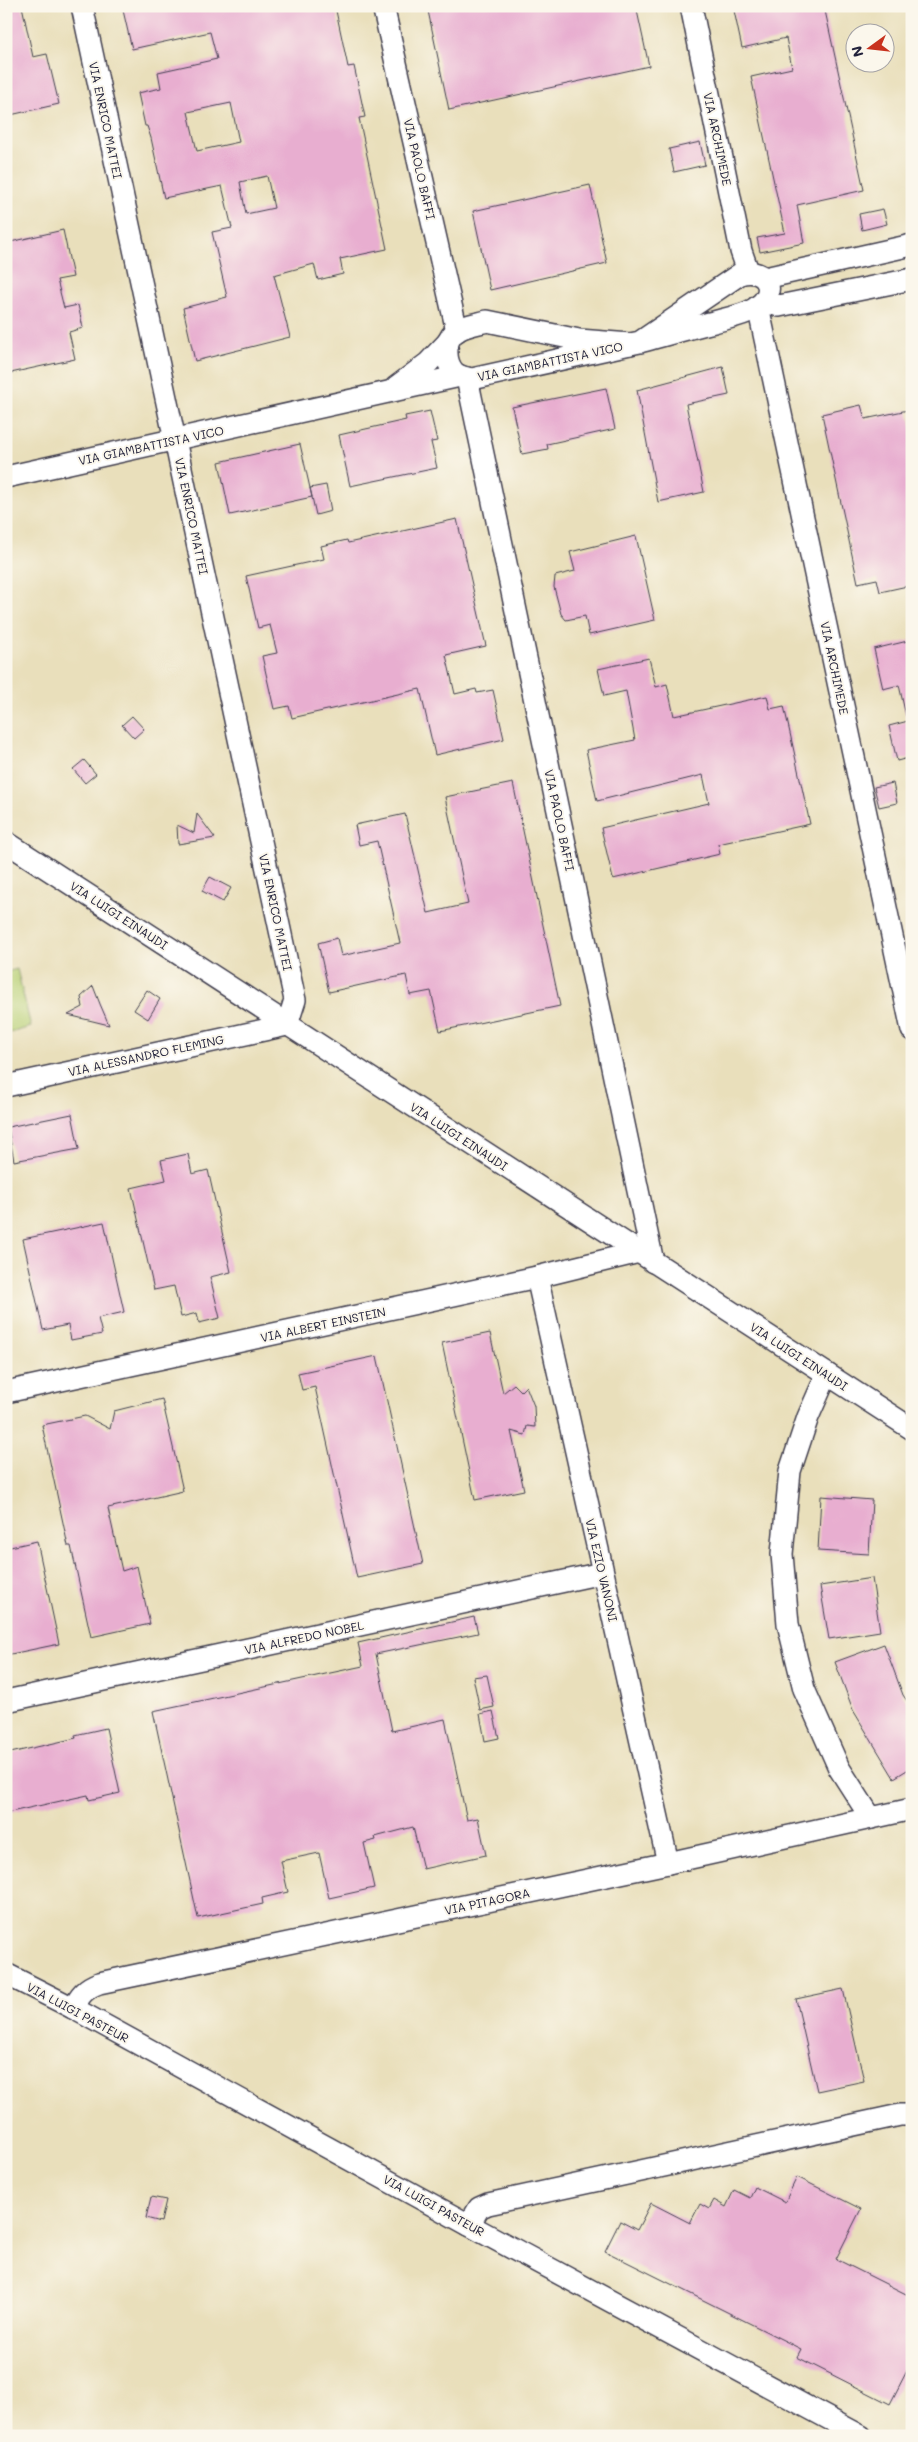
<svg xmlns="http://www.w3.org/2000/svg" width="918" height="2442" viewBox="0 0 918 2442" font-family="Mali,sans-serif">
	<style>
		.green { fill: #b8d075; stroke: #6d7958 }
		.building { fill: #e8aed0; fill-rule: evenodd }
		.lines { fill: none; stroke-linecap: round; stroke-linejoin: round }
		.street-casing { stroke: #403e4e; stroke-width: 24 }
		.street { stroke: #fff; stroke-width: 21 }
		.labels { text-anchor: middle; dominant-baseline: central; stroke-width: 4; stroke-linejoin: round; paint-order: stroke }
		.street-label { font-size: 12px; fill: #22223b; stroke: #fbf7ec }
	</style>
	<rect width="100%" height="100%" fill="#fbf7ec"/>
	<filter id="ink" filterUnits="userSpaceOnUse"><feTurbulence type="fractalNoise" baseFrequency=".02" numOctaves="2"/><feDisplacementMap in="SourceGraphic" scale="10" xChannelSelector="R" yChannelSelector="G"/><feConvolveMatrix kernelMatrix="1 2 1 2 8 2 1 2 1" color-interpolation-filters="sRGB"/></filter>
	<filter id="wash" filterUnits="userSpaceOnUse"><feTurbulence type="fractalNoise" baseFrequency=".0096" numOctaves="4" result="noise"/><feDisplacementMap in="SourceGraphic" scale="20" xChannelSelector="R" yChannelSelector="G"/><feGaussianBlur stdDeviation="1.12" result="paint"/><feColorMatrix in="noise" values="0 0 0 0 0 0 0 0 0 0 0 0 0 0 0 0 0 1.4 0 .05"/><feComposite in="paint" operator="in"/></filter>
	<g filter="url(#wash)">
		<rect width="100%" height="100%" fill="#e9dfbb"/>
		<!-- green -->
		<path class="green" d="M 17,969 L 31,1027 L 6,1034 L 6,972 Z"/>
		<g id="blocks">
			<!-- building -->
			<g class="building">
				<path d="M 6,6 L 22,6 L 33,57 L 47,54 L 59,104 L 6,116 Z"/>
				<path d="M 122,6 L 335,6 L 348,67 L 354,66 L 365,117 L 359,118 L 387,249 L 340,259 L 343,274 L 318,280 L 314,264 L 274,275 L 290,337 L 195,361 L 183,308 L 227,297 L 212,232 L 232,228 L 222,186 L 164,198 L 151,138 L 147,126 L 145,126 L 138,93 L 161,88 L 158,72 L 217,59 L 210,32 L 132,49 ZM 231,103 L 239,142 L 197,151 L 188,112 ZM 267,176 L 274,208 L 246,214 L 240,182 Z"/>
				<path d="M 427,6 L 636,6 L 649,66 L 449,110 Z"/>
				<path d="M 733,6 L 824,6 L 864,190 L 797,205 L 804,243 L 760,252 L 757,238 L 785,233 L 751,77 L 792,68 L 786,38 L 742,48 Z"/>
				<path d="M 700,142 L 705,165 L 674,172 L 669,149 Z"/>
				<path d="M 590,185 L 607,263 L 490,290 L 473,211 Z"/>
				<path d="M 883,209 L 887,224 L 862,230 L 859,214 Z"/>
				<path d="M 63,230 L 73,277 L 57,280 L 64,308 L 78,305 L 83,328 L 69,332 L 75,359 L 6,374 L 6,243 Z"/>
				<path d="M 723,367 L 729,395 L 686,404 L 704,492 L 658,502 L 637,390 Z"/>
				<path d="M 606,388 L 615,429 L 547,444 L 548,449 L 522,454 L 512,407 Z"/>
				<path d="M 861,405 L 865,419 L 908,410 L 912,428 L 912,585 L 880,592 L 877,579 L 858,583 L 822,414 Z"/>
				<path d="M 430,411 L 437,441 L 431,442 L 437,468 L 350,486 L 339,435 L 406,420 L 405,416 Z"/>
				<path d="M 300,444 L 312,497 L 230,515 L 219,462 Z"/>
				<path d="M 326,485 L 331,511 L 316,515 L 310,488 Z"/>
				<path d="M 457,519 L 486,646 L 446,655 L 455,694 L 476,689 L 477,693 L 493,690 L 504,739 L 435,755 L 420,689 L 292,718 L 289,706 L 274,709 L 262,656 L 277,653 L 270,625 L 258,628 L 246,576 L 324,559 L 321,546 L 347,540 L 348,543 Z"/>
				<path d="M 636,536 L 655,620 L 589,635 L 585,616 L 566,620 L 561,614 L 554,587 L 555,576 L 575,571 L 570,552 Z"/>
				<path d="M 912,640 L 912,715 L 906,716 L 899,685 L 883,689 L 874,649 Z"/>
				<path d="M 649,658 L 656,687 L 667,684 L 674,716 L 767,696 L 770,709 L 784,706 L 810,824 L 718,844 L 720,854 L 613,879 L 601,828 L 709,803 L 703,775 L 597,801 L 586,750 L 635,740 L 626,691 L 604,696 L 598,669 Z"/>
				<path d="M 132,716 L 144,729 L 134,738 L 122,725 Z"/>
				<path d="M 912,720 L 912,757 L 897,761 L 889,726 Z"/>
				<path d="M 84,760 L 96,774 L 85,783 L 73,769 Z"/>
				<path d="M 513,783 L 560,1006 L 440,1031 L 431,991 L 410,995 L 406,975 L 329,992 L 318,943 L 337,938 L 341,956 L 400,943 L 377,841 L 359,845 L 355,825 L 405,814 L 428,913 L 468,904 L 445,797 Z"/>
				<path d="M 893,783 L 897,803 L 879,807 L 874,787 Z"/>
				<path d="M 197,814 L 215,838 L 178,844 L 177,825 L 194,833 Z"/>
				<path d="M 210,877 L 231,888 L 223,902 L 202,891 Z"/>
				<path d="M 93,986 L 100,1004 L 109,1025 L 68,1015 L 83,1007 L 81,997 Z"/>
				<path d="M 147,990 L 160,999 L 148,1019 L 134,1010 Z"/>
				<path d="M 72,1114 L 79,1149 L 14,1161 L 8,1127 Z"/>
				<path d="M 188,1154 L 192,1174 L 208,1170 L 231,1272 L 210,1277 L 220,1318 L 199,1323 L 197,1313 L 181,1317 L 174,1286 L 154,1290 L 131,1188 L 166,1180 L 161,1160 Z"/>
				<path d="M 104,1222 L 124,1312 L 98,1318 L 102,1334 L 71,1340 L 68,1325 L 43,1330 L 23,1239 Z"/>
				<path d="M 490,1333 L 503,1393 L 514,1384 L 521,1391 L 526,1386 L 534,1406 L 535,1427 L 527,1426 L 525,1435 L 511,1431 L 524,1490 L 475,1500 L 442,1343 Z"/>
				<path d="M 377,1356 L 423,1564 L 357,1578 L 315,1387 L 302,1390 L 298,1373 Z"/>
				<path d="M 162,1399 L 183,1491 L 108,1508 L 122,1571 L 137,1566 L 150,1624 L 91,1637 L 71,1546 L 68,1546 L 42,1425 L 85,1416 L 110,1429 L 114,1411 Z"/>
				<path d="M 821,1496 L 872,1500 L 869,1554 L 818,1551 Z"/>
				<path d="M 37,1541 L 59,1644 L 6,1655 L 6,1548 Z"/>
				<path d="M 872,1578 L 880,1631 L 829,1639 L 820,1586 Z"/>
				<path d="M 474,1617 L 478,1633 L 376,1654 L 392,1731 L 445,1719 L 467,1820 L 478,1818 L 486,1855 L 423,1869 L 413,1827 L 375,1837 L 376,1840 L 364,1843 L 374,1888 L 329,1898 L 319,1853 L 281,1861 L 288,1892 L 262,1898 L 263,1904 L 198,1918 L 153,1711 L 363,1666 L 358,1643 Z"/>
				<path d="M 884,1644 L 903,1695 L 912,1708 L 912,1767 L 894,1778 L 853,1710 L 835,1662 Z"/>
				<path d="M 487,1675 L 494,1707 L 480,1710 L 473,1677 Z"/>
				<path d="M 493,1711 L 499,1738 L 485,1741 L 480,1714 Z"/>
				<path d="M 106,1728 L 120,1793 L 89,1800 L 88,1795 L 6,1813 L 6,1754 L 76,1738 L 75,1735 Z"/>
				<path d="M 843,1989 L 864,2081 L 817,2091 L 796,1999 Z"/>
				<path d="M 797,2177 L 861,2209 L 836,2259 L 912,2297 L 912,2361 L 890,2404 L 797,2357 L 801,2349 L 605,2251 L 620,2221 L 637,2230 L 651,2203 L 690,2223 L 700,2204 L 709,2209 L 714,2200 L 726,2207 L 734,2190 L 750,2198 L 755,2187 L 785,2202 Z"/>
				<path d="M 151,2197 L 166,2200 L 161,2222 L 146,2218 Z"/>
			</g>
		</g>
	</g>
	<g filter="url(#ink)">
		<use href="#blocks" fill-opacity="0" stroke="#403e4e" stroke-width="1"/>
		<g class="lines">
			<defs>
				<g id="street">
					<path d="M 383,6 L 457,331"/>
					<path d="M 691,6 L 741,251 L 748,271"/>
					<path d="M 765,278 L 912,245"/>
					<path d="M 765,301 L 779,306 L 912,279"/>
					<path d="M 758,306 L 912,1030"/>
					<path d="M 487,321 L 579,340 L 630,344 L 472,379 C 465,378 459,377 454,372 C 445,362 444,342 454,333 C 463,325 476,324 487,321 Z"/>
					<path d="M 630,344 L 640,342 C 665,335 689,328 714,322 C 727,318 742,316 754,309 C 780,294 768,266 740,274 L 640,342"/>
					<path d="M 467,378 L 653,1262"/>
					<path d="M 396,387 L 428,363 L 448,342"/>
					<path d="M 6,477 L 460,376"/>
					<path d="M 6,842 L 912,1429"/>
					<path d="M 6,1086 L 287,1025 L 295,1000 L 82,6"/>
					<path d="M 537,1277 L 668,1863"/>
					<path d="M 827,1374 L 808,1417 L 790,1471 L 782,1554 L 788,1624 L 804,1689 L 839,1768 L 871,1818"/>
					<path d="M 6,1392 L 537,1277 L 639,1252"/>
					<path d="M 6,1701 L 602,1573"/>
					<path d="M 6,1974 L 73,2008 L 469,2225 L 861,2436"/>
					<path d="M 73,2008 C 80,1995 85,1988 99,1983 L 668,1863 L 912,1809"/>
					<path d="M 469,2225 L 479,2208 L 488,2204 L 900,2115 L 912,2115"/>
				</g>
			</defs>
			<!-- street casing -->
			<use href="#street" class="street-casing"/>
			<!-- street -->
			<use href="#street" class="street"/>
		</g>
	</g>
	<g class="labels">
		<!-- street labels -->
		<g class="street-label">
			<text transform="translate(106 120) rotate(78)">VIA ENRICO MATTEI</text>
			<text transform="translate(718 139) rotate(78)">VIA ARCHIMEDE</text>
			<text transform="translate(420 169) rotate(77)">VIA PAOLO BAFFI</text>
			<text transform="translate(550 361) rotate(-12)">VIA GIAMBATTISTA VICO</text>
			<text transform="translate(151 445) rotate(-12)">VIA GIAMBATTISTA VICO</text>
			<text transform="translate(192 516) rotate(78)">VIA ENRICO MATTEI</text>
			<text transform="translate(835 668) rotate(78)">VIA ARCHIMEDE</text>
			<text transform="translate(560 820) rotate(78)">VIA PAOLO BAFFI</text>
			<text transform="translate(276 912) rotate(78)">VIA ENRICO MATTEI</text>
			<text transform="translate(119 915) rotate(33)">VIA LUIGI EINAUDI</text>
			<text transform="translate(146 1055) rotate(-12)">VIA ALESSANDRO FLEMING</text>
			<text transform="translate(459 1136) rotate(33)">VIA LUIGI EINAUDI</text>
			<text transform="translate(323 1324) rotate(-12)">VIA ALBERT EINSTEIN</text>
			<text transform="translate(799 1356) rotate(33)">VIA LUIGI EINAUDI</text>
			<text transform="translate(602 1570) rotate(77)">VIA EZIO VANONI</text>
			<text transform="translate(304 1637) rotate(-12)">VIA ALFREDO NOBEL</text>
			<text transform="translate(487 1901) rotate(-12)">VIA PITAGORA</text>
			<text transform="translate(78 2012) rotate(28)">VIA LUIGI PASTEUR</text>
			<text transform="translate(434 2205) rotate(29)">VIA LUIGI PASTEUR</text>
		</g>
	</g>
	<!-- margin -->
	<rect width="918" height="2442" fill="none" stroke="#fbf7ec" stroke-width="25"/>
	<!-- north arrow -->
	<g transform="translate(870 48) rotate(255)"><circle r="24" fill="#fbf7ec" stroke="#a4a2a5"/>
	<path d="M0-4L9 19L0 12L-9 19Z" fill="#c8321e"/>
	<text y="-8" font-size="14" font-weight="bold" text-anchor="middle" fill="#22223b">N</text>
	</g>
</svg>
